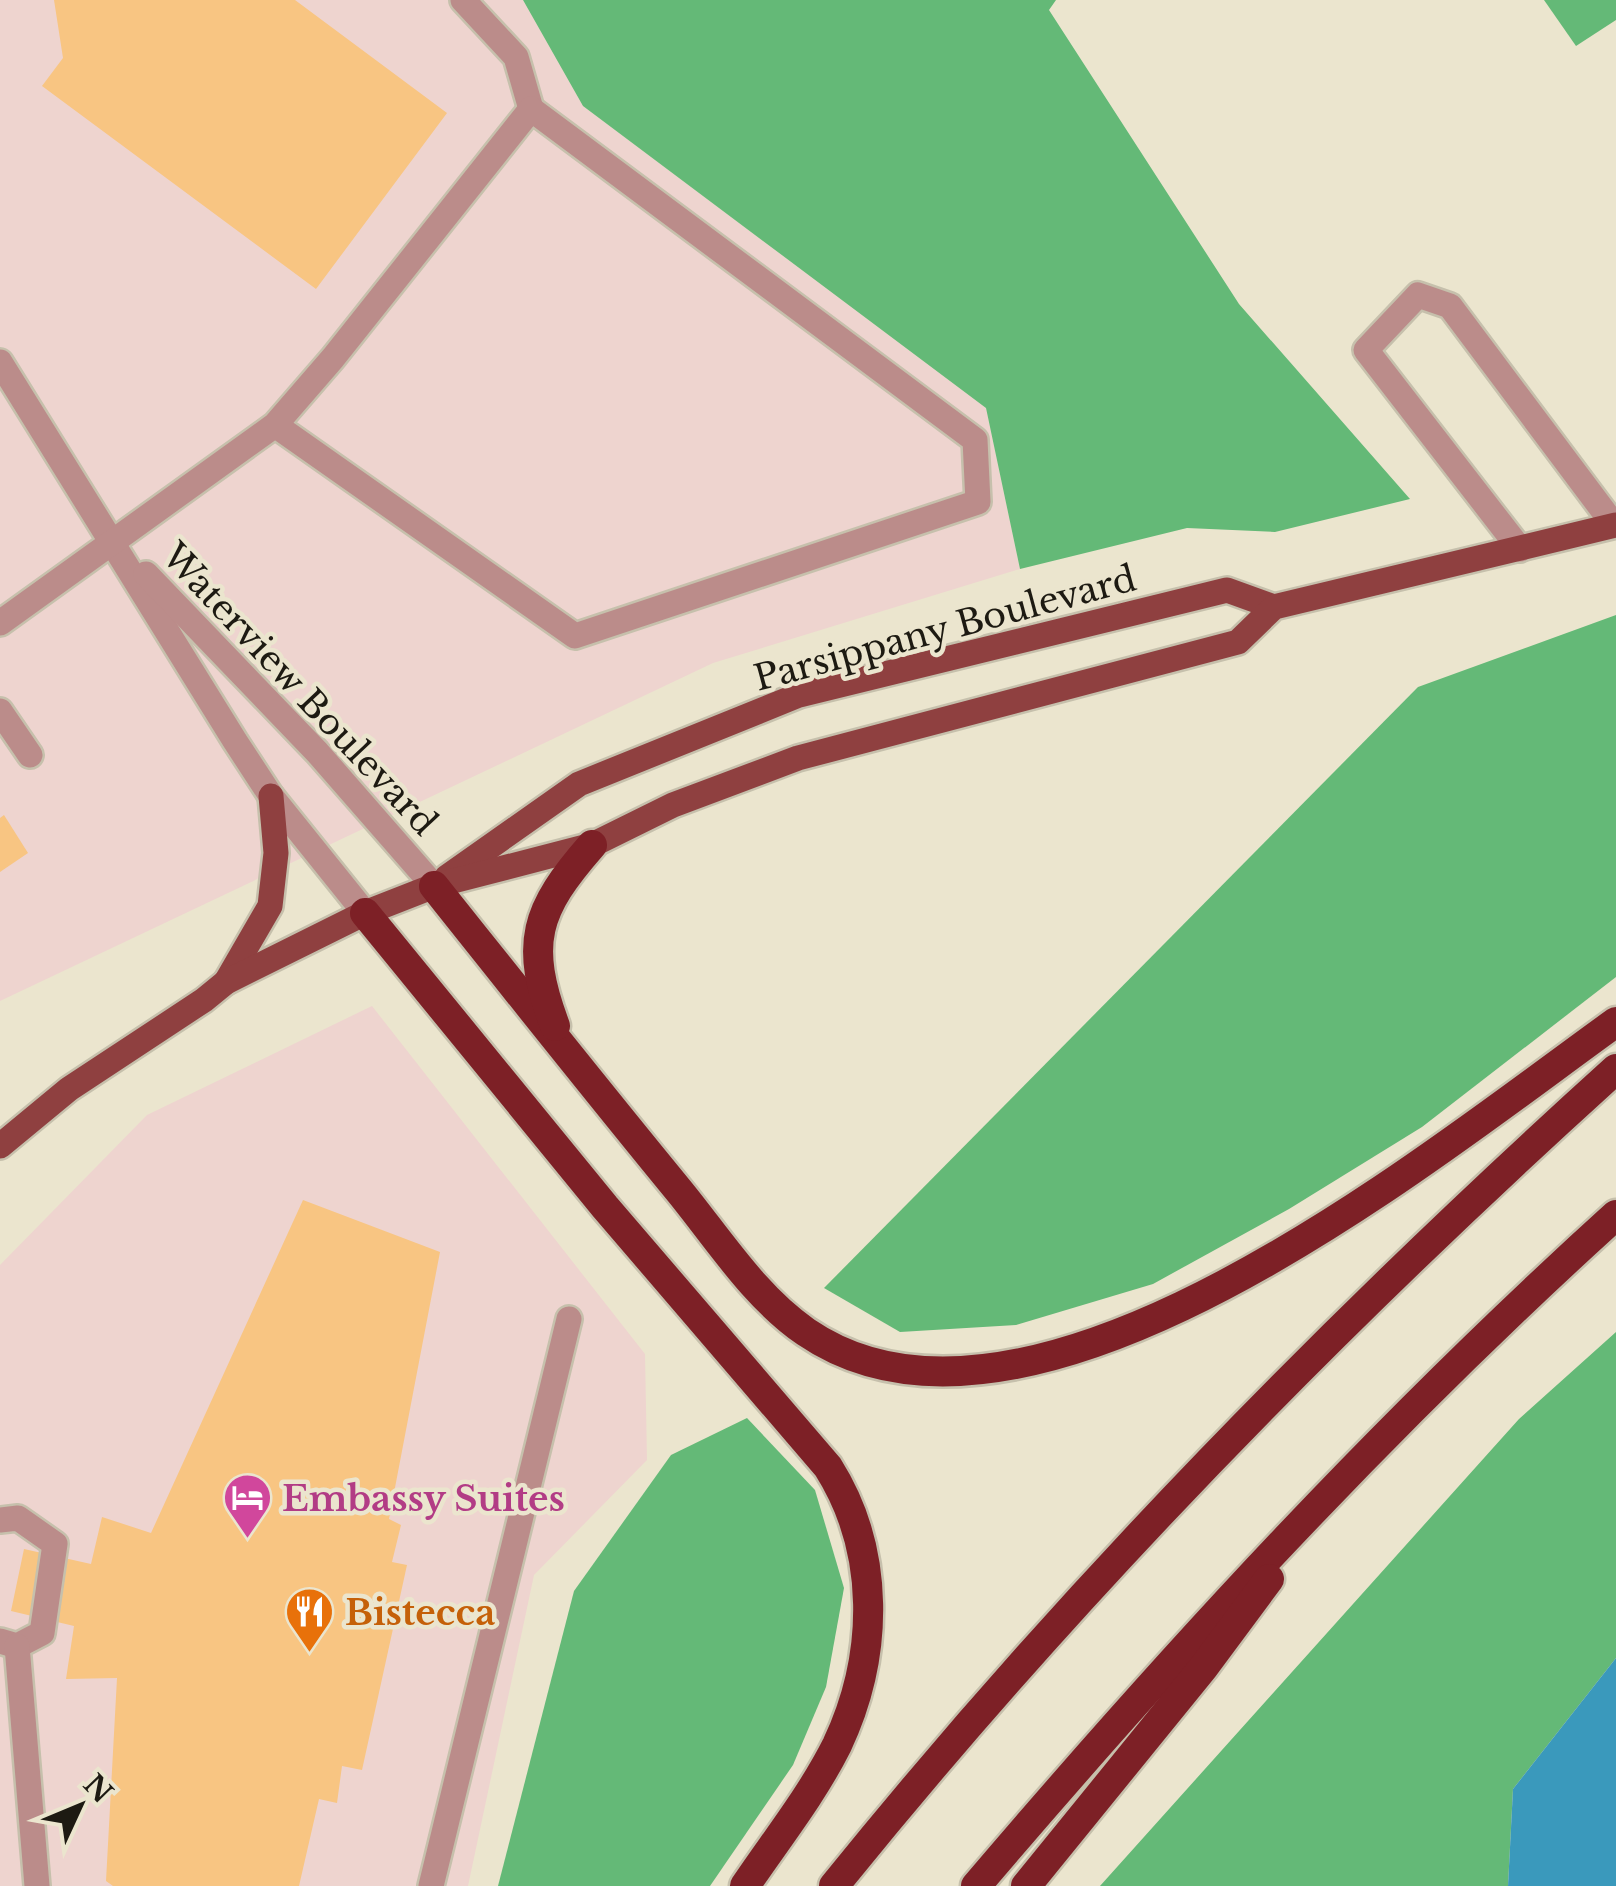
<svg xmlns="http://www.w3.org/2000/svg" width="1616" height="1886" viewBox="0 0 1616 1886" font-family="'Libre Baskerville',serif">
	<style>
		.commercial { fill: #eed4cf }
		.forest { fill: #64b977 }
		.water { fill: #3a99bc }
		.building { fill: #f8c582 }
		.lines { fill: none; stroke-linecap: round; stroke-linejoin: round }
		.minor-casing { stroke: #c6c0ac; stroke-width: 30 }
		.major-casing { stroke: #c6c0ac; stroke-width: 30 }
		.highway-casing { stroke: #c6c0ac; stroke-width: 35 }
		.minor { stroke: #bb8c8a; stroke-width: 25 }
		.major { stroke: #8f4040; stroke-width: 25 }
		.highway { stroke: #7d2026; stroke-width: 30 }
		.labels { text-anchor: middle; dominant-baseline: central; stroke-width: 9; stroke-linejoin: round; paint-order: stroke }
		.street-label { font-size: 35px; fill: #1d1a12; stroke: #ebe5ce }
		.hotel-label { font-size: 35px; font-weight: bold; fill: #b23c85; stroke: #ebe5ce; text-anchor: start }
		.food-label { font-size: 35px; font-weight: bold; fill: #c56008; stroke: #ebe5ce; text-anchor: start }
	</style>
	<rect width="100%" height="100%" fill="#ebe5ce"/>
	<!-- commercial -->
	<g class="commercial">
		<path d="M 0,0 L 523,0 L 583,106 L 986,408 L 1020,569 L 713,663 L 0,1001 Z"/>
		<path d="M 372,1006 L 645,1354 L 647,1460 L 534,1575 L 468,1886 L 0,1886 L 0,1265 L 147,1115 Z"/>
	</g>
	<!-- forest -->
	<g class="forest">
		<path d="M 523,0 L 1056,0 L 1049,10 L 1239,304 L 1410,499 L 1275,532 L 1187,528 L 1020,569 L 986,408 L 583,106 Z"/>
		<path d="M 1544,0 L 1616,0 L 1616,20 L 1576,46 Z"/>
		<path d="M 1616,615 L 1616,977 L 1422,1127 L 1289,1209 L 1153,1284 L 1016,1325 L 900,1332 L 824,1288 L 1418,687 Z"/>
		<path d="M 1616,1332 L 1616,1658 L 1513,1789 L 1508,1886 L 1100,1886 L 1519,1419 Z"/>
		<path d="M 747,1418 L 815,1490 L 844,1588 L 826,1687 L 793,1765 L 710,1886 L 498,1886 L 574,1591 L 671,1455 Z"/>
	</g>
	<!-- water -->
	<path class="water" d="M 1616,1658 L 1616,1886 L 1508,1886 L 1513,1789 Z"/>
	<!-- building -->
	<g class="building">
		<path d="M 54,0 L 295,0 L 447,113 L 316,289 L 42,86 L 63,58 Z"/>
		<path d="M 4,815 L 28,853 L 0,872 L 0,818 Z"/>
		<path d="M 303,1200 L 440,1252 L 389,1519 L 401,1525 L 392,1562 L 407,1565 L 362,1770 L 342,1766 L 337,1803 L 319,1799 L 299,1886 L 113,1886 L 106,1881 L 117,1678 L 66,1679 L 74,1626 L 11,1611 L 24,1549 L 91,1564 L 102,1517 L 151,1533 Z"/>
	</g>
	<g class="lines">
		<defs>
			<g id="minor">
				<path d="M 463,0 L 516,57 L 531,109"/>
				<path d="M 0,362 L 235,741 L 271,796 L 365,913"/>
				<path d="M 1520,549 L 1366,350 L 1418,295 L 1450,306 L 1614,525"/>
				<path d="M 146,574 L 317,752 L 434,886"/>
				<path d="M 0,623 L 275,425 L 333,358 L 531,109 L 975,440 L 978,502 L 575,636 L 275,425"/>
				<path d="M 0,711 L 30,755"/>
				<path d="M 0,1520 L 18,1518 L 55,1544 L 42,1633 L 17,1646 L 0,1641"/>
				<path d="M 17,1646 L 37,1886"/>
				<path d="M 431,1886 L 569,1319"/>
			</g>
			<g id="major">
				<path d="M 447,877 L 579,784 L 799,695 L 1227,590 L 1274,607"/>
				<path d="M 226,982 L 270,906 L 276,853 L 271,796"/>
				<path d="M 0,1146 L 69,1089 L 204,1000 L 226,982 L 365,913 L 434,886 L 592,845 L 673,805 L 798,758 L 1238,642 L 1274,607 L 1616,525"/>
			</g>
			<g id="highway">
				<path d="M 434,886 C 516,989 597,1091 680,1192 C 719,1240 755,1297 806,1332 C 1031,1486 1437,1150 1616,1022"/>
				<path d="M 365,913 L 605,1207 L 828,1467 C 881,1551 879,1656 837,1745 C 812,1795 776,1840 745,1886"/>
				<path d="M 555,1026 C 524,943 535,910 592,845"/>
				<path d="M 834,1886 C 1071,1592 1336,1322 1616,1069"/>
				<path d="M 976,1886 C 1177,1650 1386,1423 1616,1215"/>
				<path d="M 1026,1886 L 1203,1668 L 1269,1579"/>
			</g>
		</defs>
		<!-- minor casing -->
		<use href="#minor" class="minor-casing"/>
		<!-- major casing -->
		<use href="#major" class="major-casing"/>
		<!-- highway casing -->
		<use href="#highway" class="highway-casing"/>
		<!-- minor -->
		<use href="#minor" class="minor"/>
		<!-- major -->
		<use href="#major" class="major"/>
		<!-- highway -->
		<use href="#highway" class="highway"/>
	</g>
	<!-- icons -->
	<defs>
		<symbol id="hotel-pin" viewBox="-11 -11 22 30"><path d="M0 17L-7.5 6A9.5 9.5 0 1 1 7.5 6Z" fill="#d1479c" stroke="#ebe5ce"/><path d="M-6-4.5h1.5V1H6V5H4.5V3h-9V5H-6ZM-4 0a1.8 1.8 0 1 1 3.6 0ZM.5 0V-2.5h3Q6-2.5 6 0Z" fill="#fff"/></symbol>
		<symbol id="restaurant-pin" viewBox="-11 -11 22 30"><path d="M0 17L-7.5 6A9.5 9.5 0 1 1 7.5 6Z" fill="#e8710a" stroke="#ebe5ce"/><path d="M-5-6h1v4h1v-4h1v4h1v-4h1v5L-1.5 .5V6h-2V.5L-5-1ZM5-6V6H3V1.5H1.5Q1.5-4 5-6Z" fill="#fff"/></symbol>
	</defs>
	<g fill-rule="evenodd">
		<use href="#hotel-pin" x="220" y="1470" width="55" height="75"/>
		<use href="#restaurant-pin" x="282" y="1584" width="55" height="75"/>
	</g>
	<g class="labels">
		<!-- street labels -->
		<g class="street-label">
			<text transform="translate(945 628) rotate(-15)">Parsippany Boulevard</text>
			<text transform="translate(300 689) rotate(47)">Waterview Boulevard</text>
		</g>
		<!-- hotel labels -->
		<g class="hotel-label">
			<text x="282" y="1498">Embassy Suites</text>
		</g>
		<!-- food labels -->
		<g class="food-label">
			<text x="345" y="1612">Bistecca</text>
		</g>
	</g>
	<!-- north arrow -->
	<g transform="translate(80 1806) rotate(46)" stroke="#ebe5ce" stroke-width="8" paint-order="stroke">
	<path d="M0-8L18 38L0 25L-18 38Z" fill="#1d1a12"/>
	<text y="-15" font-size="28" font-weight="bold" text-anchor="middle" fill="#1d1a12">N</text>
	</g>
</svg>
